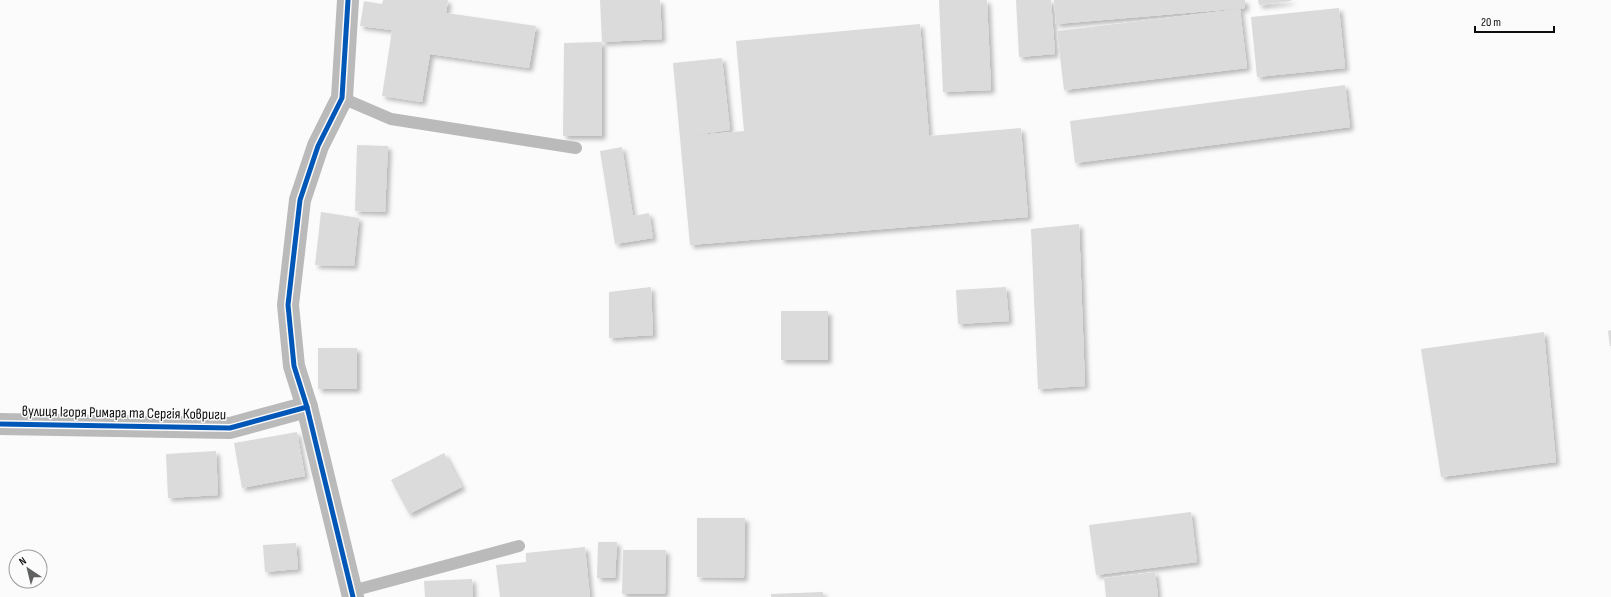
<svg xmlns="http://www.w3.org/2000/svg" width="1611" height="597" viewBox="0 0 1611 597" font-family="'Sofia Sans Condensed',sans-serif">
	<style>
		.building { fill: #dbdbdc; filter: url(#shadow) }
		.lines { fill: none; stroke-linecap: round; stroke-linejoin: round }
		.service { stroke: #bababb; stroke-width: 12 }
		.minor { stroke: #bababb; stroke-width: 22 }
		.cycleway-casing { stroke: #fbfbfc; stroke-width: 8 }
		.cycleway { stroke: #0057b8; stroke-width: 5 }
		.labels { text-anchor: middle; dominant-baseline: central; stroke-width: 3; stroke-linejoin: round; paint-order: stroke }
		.street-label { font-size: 15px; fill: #0b0c0c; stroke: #fbfbfc }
	</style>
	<defs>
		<filter id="shadow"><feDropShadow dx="3.5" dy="3.5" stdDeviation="2" flood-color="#0004"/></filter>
	</defs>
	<rect width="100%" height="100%" fill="#fbfbfc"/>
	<!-- building -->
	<g class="building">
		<path d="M 383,0 L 448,0 L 446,13 L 536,26 L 529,68 L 430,54 L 422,102 L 382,96 L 392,30 L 360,26 L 364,1 L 382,4 Z"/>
		<path d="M 600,0 L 660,0 L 662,39 L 602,42 Z"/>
		<path d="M 939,0 L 987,0 L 991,90 L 943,92 Z"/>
		<path d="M 1016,0 L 1051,0 L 1055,54 L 1019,57 Z"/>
		<path d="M 1054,0 L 1245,0 L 1245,8 L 1056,24 Z"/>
		<path d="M 1258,0 L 1291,0 L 1291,1 L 1259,5 Z"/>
		<path d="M 1339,8 L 1345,68 L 1257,77 L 1251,17 Z"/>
		<path d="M 1240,9 L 1247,68 L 1064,90 L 1057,31 Z"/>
		<path d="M 920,24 L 929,136 L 1021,128 L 1028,217 L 690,245 L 673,63 L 722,58 L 730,130 L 687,136 L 744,131 L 736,41 Z"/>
		<path d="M 602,42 L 602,136 L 563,136 L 564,43 Z"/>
		<path d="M 1345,85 L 1350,127 L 1075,163 L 1070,121 Z"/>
		<path d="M 357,145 L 388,146 L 385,212 L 355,211 Z"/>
		<path d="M 622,147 L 633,216 L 649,213 L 653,238 L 615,244 L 600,151 Z"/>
		<path d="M 321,212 L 359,218 L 354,266 L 315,265 Z"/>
		<path d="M 1079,224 L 1085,386 L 1038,389 L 1031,229 Z"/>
		<path d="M 651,287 L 653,335 L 609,338 L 609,292 Z"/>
		<path d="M 1006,287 L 1009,321 L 958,324 L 956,290 Z"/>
		<rect x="781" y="311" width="47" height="49"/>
		<path d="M 1611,330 L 1611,346 L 1610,346 L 1608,331 Z"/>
		<path d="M 1544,332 L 1556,462 L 1441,477 L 1421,349 Z"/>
		<rect x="318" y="348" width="39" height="41"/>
		<path d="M 297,432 L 305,476 L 242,488 L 234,443 Z"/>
		<path d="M 216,451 L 218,495 L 168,498 L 166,454 Z"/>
		<path d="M 444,453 L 462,487 L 409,514 L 391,480 Z"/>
		<path d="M 1191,512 L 1197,562 L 1096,575 L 1089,525 Z"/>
		<path d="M 697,518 L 745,518 L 744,578 L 697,577 Z"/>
		<path d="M 598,542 L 617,542 L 615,578 L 597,578 Z"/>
		<path d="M 296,543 L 298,569 L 265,572 L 263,545 Z"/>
		<path d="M 585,547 L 590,597 L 500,597 L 496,565 L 526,562 L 526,553 Z"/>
		<path d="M 623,550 L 666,550 L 665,594 L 622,594 Z"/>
		<path d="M 1155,572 L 1158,597 L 1106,597 L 1104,578 Z"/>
		<path d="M 472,579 L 473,597 L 425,597 L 424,581 Z"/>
		<path d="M 823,592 L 823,597 L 771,597 L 771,594 Z"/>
	</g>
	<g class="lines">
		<!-- service -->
		<g class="service">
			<path d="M 342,98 L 391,119 L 576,148"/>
			<path d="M 352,591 L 519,546"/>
		</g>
		<!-- minor -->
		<g class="minor">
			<path d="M 348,0 L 342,98 L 318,146 L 300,200 L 288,305 L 294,366 L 307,407 L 353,597"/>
			<path d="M 0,424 L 230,428 L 307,407"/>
		</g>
		<defs>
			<g id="cycleway">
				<path d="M 348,0 L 342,98 L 318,146 L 300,200 L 288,305 L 294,366 L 307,407 L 353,597"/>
				<path d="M 0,424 L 230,428 L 307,407"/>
			</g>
		</defs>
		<!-- cycleway casing -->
		<use href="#cycleway" class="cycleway-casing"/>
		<!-- cycleway -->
		<use href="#cycleway" class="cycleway"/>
	</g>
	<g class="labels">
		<!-- street labels -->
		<g class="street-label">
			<text transform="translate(124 413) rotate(1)">вулиця Ігоря Римара та Сергія Ковриги</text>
		</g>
	</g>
	<!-- north arrow -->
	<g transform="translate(28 569) rotate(325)"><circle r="19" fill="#fbfbfc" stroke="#9b9b9c"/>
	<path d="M0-3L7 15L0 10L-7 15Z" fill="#5f6060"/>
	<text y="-6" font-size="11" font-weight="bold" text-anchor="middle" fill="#0b0c0c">N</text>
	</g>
	<!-- scale -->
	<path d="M1475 26v6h79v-6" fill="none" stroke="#0b0c0c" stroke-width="2"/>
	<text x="1481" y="26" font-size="12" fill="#0b0c0c" stroke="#fbfbfc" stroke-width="3" paint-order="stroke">20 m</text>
</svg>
